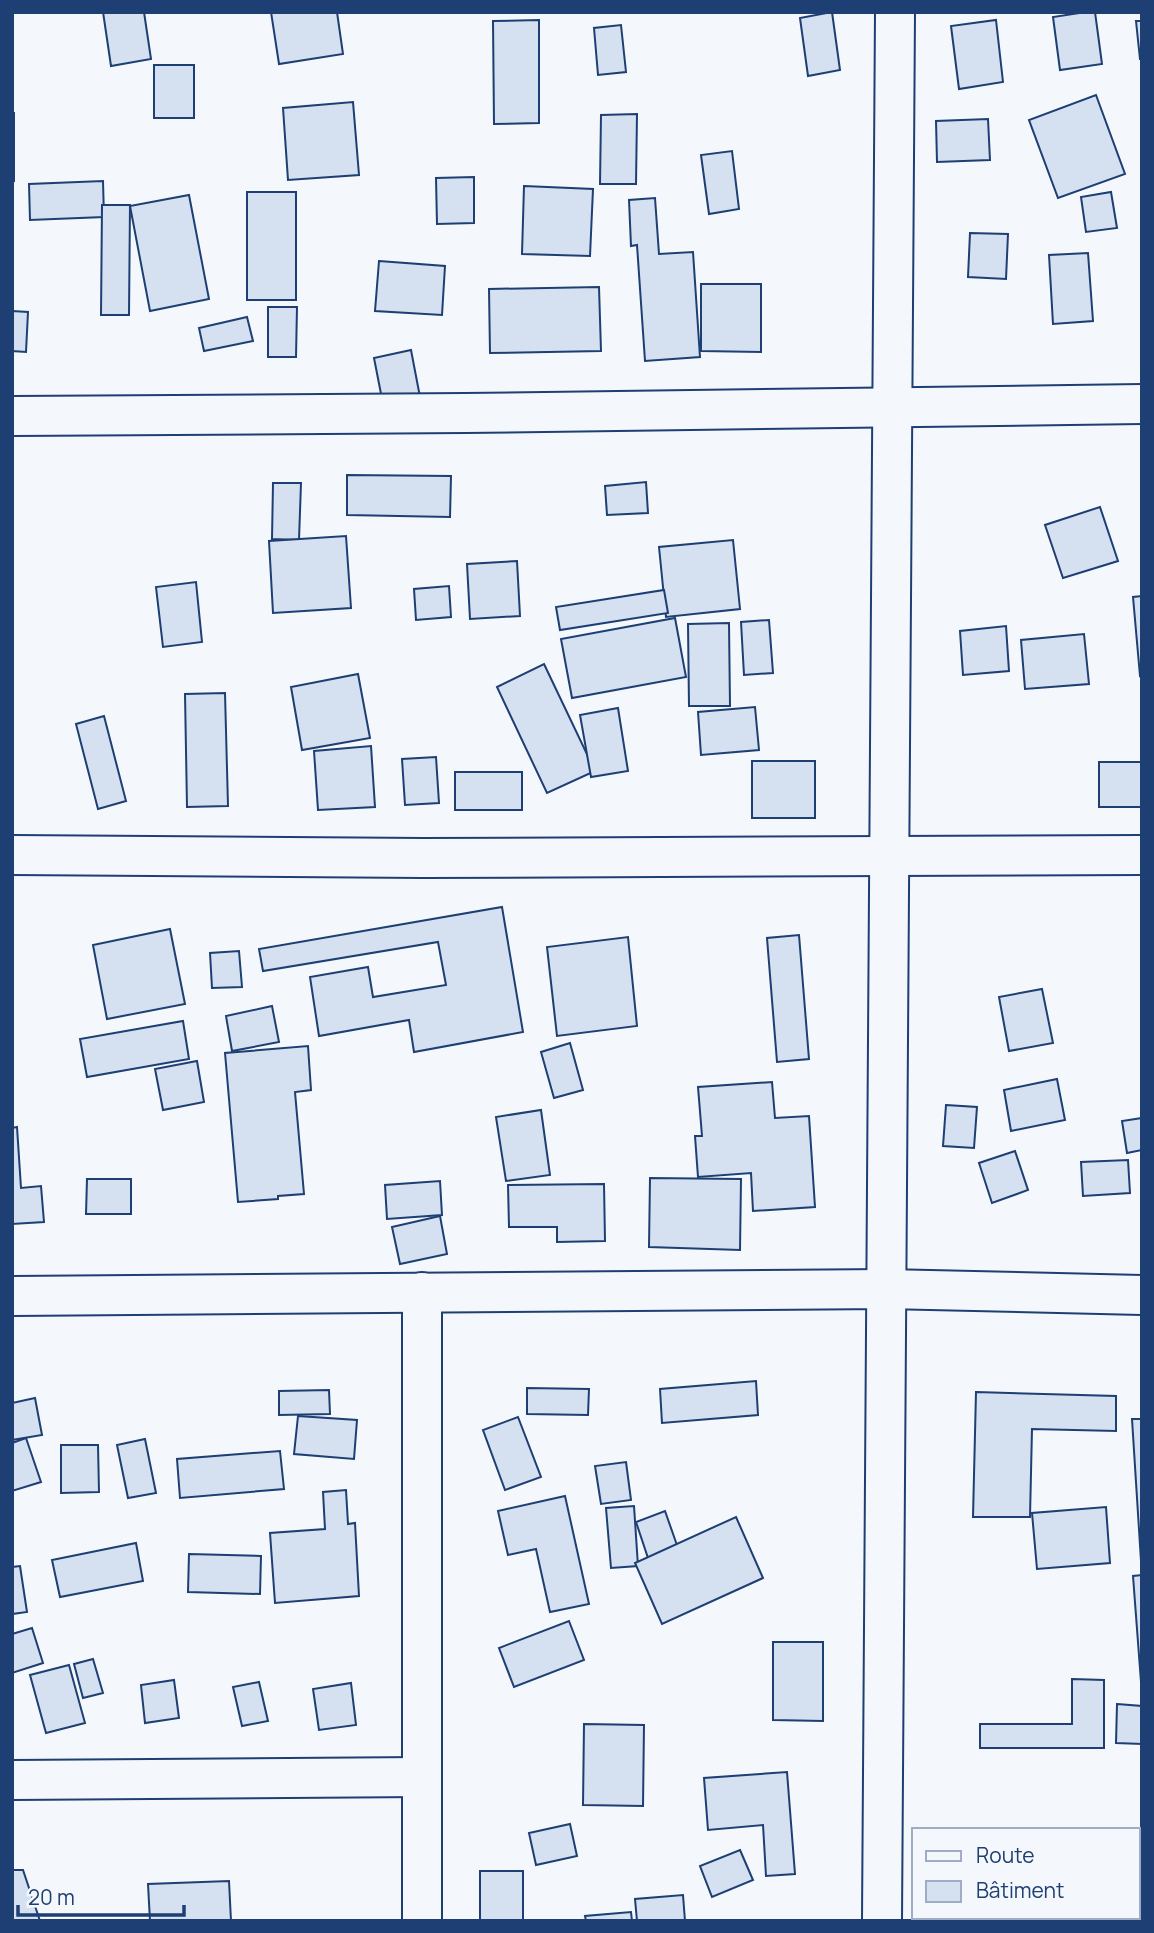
<svg xmlns="http://www.w3.org/2000/svg" width="1154" height="1933" viewBox="0 0 1154 1933" font-family="Manrope,sans-serif">
	<style>
		.building { fill: #d5e0f0; stroke: #1d3f73; stroke-width: 2 }
		.lines { fill: none; stroke-linecap: round; stroke-linejoin: round }
		.street-casing { stroke: #1d3f73; stroke-width: 42 }
		.street { stroke: #f4f7fb; stroke-width: 38 }
	</style>
	<rect width="100%" height="100%" fill="#f4f7fb"/>
	<!-- building -->
	<g class="building">
		<path d="M 103,12 L 144,12 L 151,59 L 111,66 Z"/>
		<path d="M 271,12 L 337,12 L 343,54 L 279,64 Z"/>
		<path d="M 832,12 L 840,70 L 808,76 L 800,18 Z"/>
		<path d="M 1086,12 L 1095,12 L 1102,64 L 1060,70 L 1053,17 Z"/>
		<path d="M 539,20 L 539,123 L 494,124 L 493,21 Z"/>
		<path d="M 996,20 L 1003,82 L 959,89 L 951,26 Z"/>
		<path d="M 1136,21 L 1142,21 L 1142,59 L 1140,59 Z"/>
		<path d="M 621,25 L 626,72 L 598,75 L 594,28 Z"/>
		<rect x="154" y="65" width="40" height="53"/>
		<path d="M 1096,95 L 1125,174 L 1058,198 L 1029,120 Z"/>
		<path d="M 353,102 L 359,175 L 288,180 L 283,108 Z"/>
		<rect x="12" y="113" width="2" height="68"/>
		<path d="M 637,114 L 636,184 L 600,184 L 601,115 Z"/>
		<path d="M 988,119 L 990,160 L 937,162 L 936,121 Z"/>
		<path d="M 732,151 L 739,209 L 709,214 L 701,155 Z"/>
		<path d="M 474,177 L 474,223 L 437,224 L 436,178 Z"/>
		<path d="M 103,181 L 104,217 L 30,220 L 29,184 Z"/>
		<path d="M 524,186 L 593,189 L 590,256 L 522,254 Z"/>
		<rect x="247" y="192" width="49" height="108"/>
		<path d="M 1111,192 L 1117,228 L 1086,232 L 1081,197 Z"/>
		<path d="M 189,195 L 209,299 L 150,311 L 130,206 Z"/>
		<path d="M 655,198 L 659,254 L 693,252 L 700,357 L 645,361 L 637,245 L 631,246 L 629,200 Z"/>
		<path d="M 102,205 L 130,205 L 129,315 L 101,315 Z"/>
		<path d="M 970,233 L 1008,234 L 1006,279 L 968,277 Z"/>
		<path d="M 1088,253 L 1093,321 L 1053,324 L 1049,255 Z"/>
		<path d="M 379,261 L 445,266 L 442,315 L 375,311 Z"/>
		<path d="M 701,284 L 761,284 L 761,352 L 701,351 Z"/>
		<path d="M 599,287 L 601,351 L 490,353 L 489,289 Z"/>
		<path d="M 268,307 L 297,307 L 296,357 L 268,357 Z"/>
		<path d="M 12,311 L 28,312 L 26,352 L 12,351 Z"/>
		<path d="M 247,317 L 253,341 L 204,351 L 199,328 Z"/>
		<path d="M 411,350 L 420,397 L 383,404 L 374,358 Z"/>
		<path d="M 347,475 L 451,476 L 450,517 L 347,515 Z"/>
		<path d="M 646,482 L 648,513 L 607,515 L 605,486 Z"/>
		<path d="M 273,483 L 301,483 L 299,540 L 272,539 Z"/>
		<path d="M 1100,507 L 1118,561 L 1063,578 L 1045,525 Z"/>
		<path d="M 346,536 L 351,608 L 273,613 L 269,541 Z"/>
		<path d="M 733,540 L 740,609 L 666,617 L 659,547 Z"/>
		<path d="M 517,561 L 520,616 L 470,619 L 467,564 Z"/>
		<path d="M 196,582 L 202,642 L 163,647 L 156,587 Z"/>
		<path d="M 449,586 L 451,617 L 416,620 L 414,589 Z"/>
		<path d="M 664,590 L 668,613 L 560,630 L 556,607 Z"/>
		<path d="M 1142,596 L 1142,675 L 1140,676 L 1133,597 Z"/>
		<path d="M 675,618 L 686,677 L 572,698 L 561,639 Z"/>
		<path d="M 769,620 L 773,673 L 744,675 L 741,622 Z"/>
		<path d="M 729,623 L 730,706 L 689,706 L 688,624 Z"/>
		<path d="M 1006,626 L 1009,671 L 963,675 L 960,631 Z"/>
		<path d="M 1084,634 L 1089,684 L 1025,689 L 1021,640 Z"/>
		<path d="M 544,664 L 595,771 L 547,793 L 497,687 Z"/>
		<path d="M 358,674 L 370,738 L 302,750 L 291,687 Z"/>
		<path d="M 225,693 L 228,806 L 187,807 L 185,694 Z"/>
		<path d="M 755,707 L 759,750 L 701,755 L 698,712 Z"/>
		<path d="M 618,708 L 628,771 L 591,777 L 580,715 Z"/>
		<path d="M 104,716 L 126,801 L 98,809 L 76,724 Z"/>
		<path d="M 371,746 L 375,807 L 318,810 L 314,751 Z"/>
		<path d="M 436,757 L 439,803 L 405,805 L 402,759 Z"/>
		<rect x="752" y="761" width="63" height="57"/>
		<rect x="1099" y="762" width="43" height="45"/>
		<rect x="455" y="772" width="67" height="38"/>
		<path d="M 502,907 L 523,1032 L 414,1052 L 409,1020 L 319,1036 L 310,977 L 368,967 L 373,997 L 446,985 L 438,942 L 263,971 L 259,949 Z"/>
		<path d="M 170,929 L 185,1004 L 107,1019 L 93,945 Z"/>
		<path d="M 799,935 L 809,1059 L 777,1062 L 767,938 Z"/>
		<path d="M 628,937 L 637,1026 L 557,1036 L 547,947 Z"/>
		<path d="M 239,951 L 242,987 L 212,988 L 210,953 Z"/>
		<path d="M 1042,989 L 1053,1043 L 1009,1051 L 999,997 Z"/>
		<path d="M 272,1006 L 279,1042 L 232,1051 L 226,1016 Z"/>
		<path d="M 183,1021 L 189,1059 L 87,1077 L 80,1039 Z"/>
		<path d="M 570,1043 L 583,1090 L 554,1098 L 541,1052 Z"/>
		<path d="M 308,1046 L 311,1090 L 295,1092 L 304,1194 L 278,1196 L 278,1199 L 238,1202 L 225,1053 Z"/>
		<path d="M 197,1061 L 204,1102 L 163,1110 L 155,1069 Z"/>
		<path d="M 1057,1079 L 1065,1120 L 1011,1131 L 1004,1090 Z"/>
		<path d="M 772,1082 L 775,1118 L 809,1116 L 815,1207 L 753,1211 L 751,1173 L 698,1177 L 695,1136 L 702,1136 L 698,1087 Z"/>
		<path d="M 946,1105 L 977,1107 L 974,1148 L 943,1146 Z"/>
		<path d="M 541,1110 L 550,1175 L 506,1181 L 496,1117 Z"/>
		<path d="M 1142,1118 L 1142,1150 L 1127,1153 L 1122,1121 Z"/>
		<path d="M 17,1127 L 21,1188 L 41,1186 L 44,1222 L 12,1224 L 12,1128 Z"/>
		<path d="M 1015,1151 L 1028,1190 L 992,1203 L 979,1163 Z"/>
		<path d="M 1128,1160 L 1130,1193 L 1083,1196 L 1081,1162 Z"/>
		<path d="M 650,1178 L 741,1179 L 740,1250 L 649,1247 Z"/>
		<path d="M 87,1179 L 131,1179 L 131,1214 L 86,1214 Z"/>
		<path d="M 440,1181 L 442,1215 L 387,1219 L 385,1185 Z"/>
		<path d="M 604,1184 L 605,1241 L 557,1242 L 557,1227 L 509,1227 L 508,1185 Z"/>
		<path d="M 440,1216 L 447,1254 L 400,1264 L 392,1227 Z"/>
		<path d="M 756,1381 L 758,1415 L 662,1423 L 660,1389 Z"/>
		<path d="M 527,1388 L 589,1389 L 588,1415 L 527,1414 Z"/>
		<path d="M 329,1390 L 330,1414 L 279,1415 L 279,1391 Z"/>
		<path d="M 976,1392 L 1116,1396 L 1116,1431 L 1032,1429 L 1030,1517 L 973,1517 Z"/>
		<path d="M 35,1398 L 42,1435 L 12,1440 L 12,1403 Z"/>
		<path d="M 298,1416 L 357,1420 L 354,1459 L 294,1454 Z"/>
		<path d="M 518,1417 L 541,1477 L 505,1490 L 483,1430 Z"/>
		<path d="M 1132,1419 L 1142,1419 L 1141,1561 Z"/>
		<path d="M 26,1438 L 41,1482 L 12,1491 L 12,1443 Z"/>
		<path d="M 145,1439 L 156,1493 L 128,1498 L 117,1445 Z"/>
		<path d="M 61,1445 L 98,1445 L 99,1492 L 61,1493 Z"/>
		<path d="M 280,1451 L 284,1489 L 180,1498 L 177,1459 Z"/>
		<path d="M 626,1462 L 631,1500 L 601,1504 L 595,1466 Z"/>
		<path d="M 346,1490 L 348,1524 L 355,1523 L 359,1596 L 275,1603 L 270,1533 L 325,1529 L 323,1492 Z"/>
		<path d="M 565,1496 L 589,1604 L 550,1612 L 536,1549 L 508,1555 L 498,1511 Z"/>
		<path d="M 634,1506 L 638,1566 L 611,1568 L 606,1508 Z"/>
		<path d="M 1106,1507 L 1110,1563 L 1037,1569 L 1032,1513 Z"/>
		<path d="M 665,1511 L 678,1548 L 648,1558 L 636,1522 Z"/>
		<path d="M 736,1517 L 763,1578 L 662,1624 L 635,1563 Z"/>
		<path d="M 136,1543 L 143,1581 L 60,1597 L 52,1560 Z"/>
		<path d="M 189,1554 L 261,1556 L 260,1594 L 188,1592 Z"/>
		<path d="M 20,1566 L 27,1612 L 12,1614 L 12,1567 Z"/>
		<path d="M 1142,1575 L 1142,1681 L 1141,1682 L 1133,1576 Z"/>
		<path d="M 569,1621 L 584,1660 L 514,1687 L 499,1648 Z"/>
		<path d="M 32,1628 L 43,1663 L 12,1673 L 12,1634 Z"/>
		<path d="M 773,1642 L 823,1642 L 823,1721 L 773,1720 Z"/>
		<path d="M 93,1659 L 103,1693 L 83,1698 L 74,1664 Z"/>
		<path d="M 69,1665 L 85,1723 L 46,1733 L 30,1675 Z"/>
		<path d="M 1072,1679 L 1104,1680 L 1104,1748 L 980,1748 L 980,1724 L 1072,1724 Z"/>
		<path d="M 174,1680 L 179,1718 L 145,1723 L 141,1685 Z"/>
		<path d="M 259,1682 L 268,1721 L 242,1726 L 233,1687 Z"/>
		<path d="M 351,1683 L 356,1725 L 319,1730 L 313,1689 Z"/>
		<path d="M 1117,1704 L 1142,1706 L 1142,1744 L 1116,1743 Z"/>
		<path d="M 584,1724 L 644,1725 L 643,1806 L 583,1805 Z"/>
		<path d="M 787,1772 L 795,1874 L 766,1876 L 763,1825 L 708,1830 L 704,1778 Z"/>
		<path d="M 570,1824 L 577,1856 L 536,1865 L 529,1833 Z"/>
		<path d="M 740,1850 L 753,1880 L 712,1897 L 700,1866 Z"/>
		<path d="M 12,1870 L 23,1870 L 40,1921 L 12,1921 Z"/>
		<rect x="480" y="1871" width="43" height="50"/>
		<path d="M 229,1881 L 231,1921 L 150,1921 L 148,1884 Z"/>
		<path d="M 683,1895 L 685,1921 L 637,1921 L 635,1899 Z"/>
		<path d="M 631,1912 L 632,1921 L 586,1921 L 585,1916 Z"/>
	</g>
	<g class="lines">
		<defs>
			<g id="street">
				<path d="M 12,416 L 465,413 L 1142,404"/>
				<path d="M 12,855 L 423,858 L 1142,855"/>
				<path d="M 422,1292 L 422,1921"/>
				<path d="M 12,1296 L 886,1289 L 1142,1295"/>
				<path d="M 12,1780 L 422,1777"/>
				<path d="M 882,1921 L 895,12"/>
			</g>
		</defs>
		<!-- street casing -->
		<use href="#street" class="street-casing"/>
		<!-- street -->
		<use href="#street" class="street"/>
	</g>
	<!-- border -->
	<rect width="1154" height="1933" fill="none" stroke="#1d3f73" stroke-width="28"/>
	<!-- legend -->
	<rect x="912" y="1828" width="228" height="91" fill="#f4f7fb" stroke="#9eadc5" stroke-width="2"/>
	<rect x="926" y="1851" width="35" height="10" fill="#f4f7fb" stroke="#9eadc5" stroke-width="2"/>
	<text x="976" y="1863" font-size="21" fill="#1d3f73">Route</text>
	<rect x="926" y="1881" width="35" height="21" fill="#d5e0f0" stroke="#9eadc5" stroke-width="2"/>
	<text x="976" y="1898" font-size="21" fill="#1d3f73">Bâtiment</text>
	<!-- scale -->
	<path d="M18 1905v10h166v-10" fill="none" stroke="#1d3f73" stroke-width="3.5"/>
	<text x="28" y="1905" font-size="21" fill="#1d3f73" stroke="#f4f7fb" stroke-width="5" paint-order="stroke">20 m</text>
</svg>
